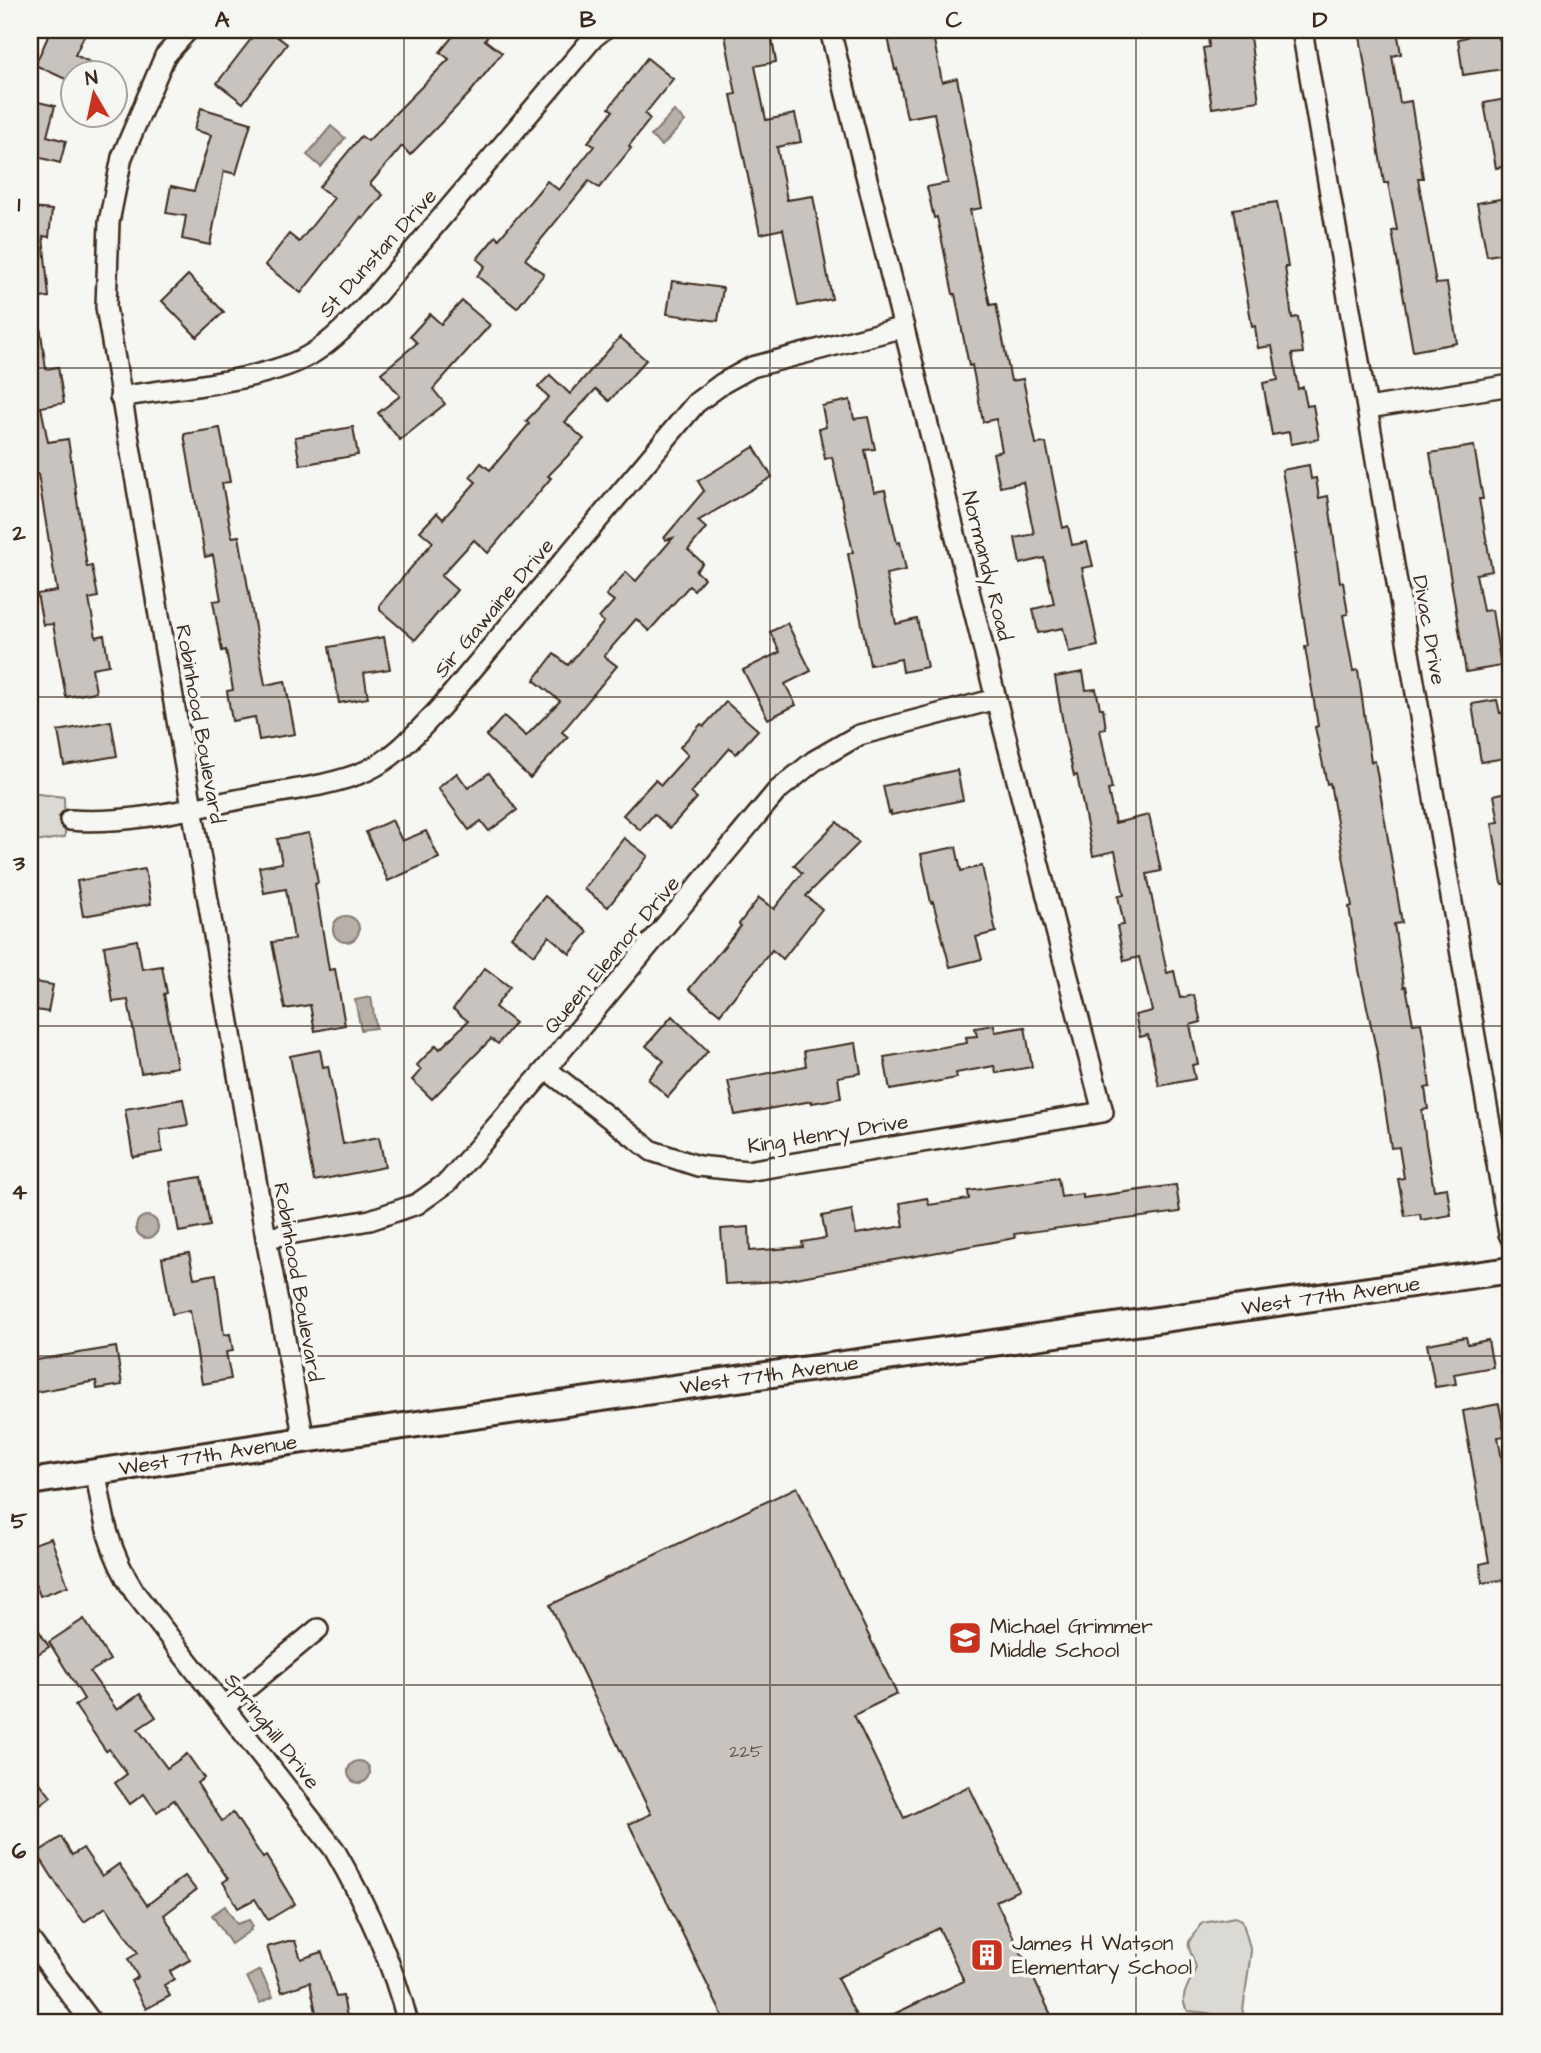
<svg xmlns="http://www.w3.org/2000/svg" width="1541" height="2053" viewBox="0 0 1541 2053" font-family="'Architects Daughter',sans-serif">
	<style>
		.green { fill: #dad9d3; stroke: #8a8278; stroke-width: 2 }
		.water { fill: #b6b0a9; stroke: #857a71; stroke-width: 2 }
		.building { fill: #c8c3be; stroke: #3b2a1e; stroke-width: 2 }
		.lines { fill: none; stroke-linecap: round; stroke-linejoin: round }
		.minor-casing { stroke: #3b2a1e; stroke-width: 24 }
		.tertiary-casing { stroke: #3b2a1e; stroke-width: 30 }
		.minor { stroke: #f6f6f2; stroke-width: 19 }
		.tertiary { stroke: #f6f6f2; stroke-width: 24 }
		.grid { fill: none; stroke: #3b2a1e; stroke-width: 2; stroke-opacity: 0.55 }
		.labels { text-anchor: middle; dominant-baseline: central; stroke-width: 7; stroke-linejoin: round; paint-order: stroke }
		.number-label { font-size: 18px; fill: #5e5046 }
		.street-label { font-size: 21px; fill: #3b2a1e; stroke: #f6f6f2 }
		.poi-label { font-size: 21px; fill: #3b2a1e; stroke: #f6f6f2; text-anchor: start }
		.neatline { fill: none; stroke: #3b2a1e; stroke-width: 2.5 }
		.grid-label { font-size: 23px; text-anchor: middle; font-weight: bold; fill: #3b2a1e }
	</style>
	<rect width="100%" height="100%" fill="#f6f6f2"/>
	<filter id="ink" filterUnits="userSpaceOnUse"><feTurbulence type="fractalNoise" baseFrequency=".0143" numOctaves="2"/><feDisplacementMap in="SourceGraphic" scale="14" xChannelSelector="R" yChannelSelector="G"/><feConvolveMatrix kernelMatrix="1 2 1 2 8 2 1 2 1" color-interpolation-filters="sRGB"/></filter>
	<g filter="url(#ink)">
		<!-- green -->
		<g class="green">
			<path d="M 30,793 L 64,797 L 65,837 L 30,843 Z"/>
			<path d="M 1235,1917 L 1242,1920 L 1251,1951 L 1242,2018 L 1234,2022 L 1208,2013 L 1188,2011 C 1176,1998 1192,1981 1196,1967 C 1186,1940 1184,1946 1203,1923 Z"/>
		</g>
		<!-- water -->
		<g class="water">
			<path d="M 674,111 L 685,121 L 662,146 L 651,136 Z"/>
			<path d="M 331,126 L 345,138 L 321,167 L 307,155 Z"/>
			<circle cx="346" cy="929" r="13"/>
			<path d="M 371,997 L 376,1028 L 361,1030 L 355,1000 Z"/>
			<circle cx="147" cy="1227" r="11"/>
			<circle cx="359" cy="1772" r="11"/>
			<path d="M 225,1906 L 237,1924 L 249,1920 L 253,1926 L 250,1928 L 251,1930 L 231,1944 L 212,1915 Z"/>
			<path d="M 260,1970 L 273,1997 L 260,2003 L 247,1977 Z"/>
		</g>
		<!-- building -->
		<g class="building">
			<path d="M 51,30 L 87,30 L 75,55 L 115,74 L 74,74 L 74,83 L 35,65 Z"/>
			<path d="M 258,30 L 268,30 L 287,44 L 243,103 L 217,83 Z"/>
			<path d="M 458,30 L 493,30 L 485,40 L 502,53 L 469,94 L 410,155 L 402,146 L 370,184 L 383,195 L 363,219 L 361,217 L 301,293 L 265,265 L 289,234 L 299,242 L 334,198 L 319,187 L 361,136 L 368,141 L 449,59 L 440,52 Z"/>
			<path d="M 724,30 L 759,30 L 760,35 L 771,33 L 776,62 L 755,66 L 766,120 L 795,114 L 801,142 L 777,147 L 787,200 L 813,196 L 832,299 L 798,306 L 783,229 L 760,234 L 731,95 L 736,94 Z"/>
			<path d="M 903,30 L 932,30 L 942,82 L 957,78 L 982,208 L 970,210 L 990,305 L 996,304 L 1011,381 L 1023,379 L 1036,444 L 1046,443 L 1063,528 L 1068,526 L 1072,545 L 1087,542 L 1093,566 L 1082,568 L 1098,646 L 1069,652 L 1063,628 L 1038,633 L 1033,609 L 1054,604 L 1044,558 L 1020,564 L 1015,538 L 1034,534 L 1023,482 L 1000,487 L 993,453 L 1002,451 L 996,419 L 983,422 L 972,365 L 969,366 L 955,294 L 953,294 L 937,217 L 934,218 L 927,187 L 948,183 L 934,113 L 907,118 L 897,69 L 895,70 L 888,37 L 903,33 Z"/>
			<path d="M 1249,30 L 1259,101 L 1212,108 L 1203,48 L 1209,47 L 1208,35 Z"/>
			<path d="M 1359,30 L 1397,30 L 1401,54 L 1392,56 L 1400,103 L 1411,101 L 1423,178 L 1418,178 L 1436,284 L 1447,283 L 1457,343 L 1413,351 L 1392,231 L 1397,230 L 1388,183 L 1384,183 Z"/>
			<path d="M 1466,30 L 1497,30 L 1498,39 L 1506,38 L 1510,68 L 1463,75 L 1458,39 L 1467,37 Z"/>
			<path d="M 647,58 L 673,79 L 645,114 L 650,119 L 629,146 L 631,148 L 599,188 L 589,181 L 525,259 L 544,274 L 517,308 L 477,276 L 485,266 L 477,259 L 496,236 L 499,239 L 547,181 L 559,190 L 594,146 L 588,142 L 613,111 L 609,108 Z"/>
			<path d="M 1511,98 L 1511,165 L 1496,168 L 1484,103 Z"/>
			<path d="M 30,100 L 55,106 L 47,136 L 66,141 L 60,163 L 30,155 Z"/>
			<path d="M 201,108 L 251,123 L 236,174 L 224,171 L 210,245 L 182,239 L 186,216 L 166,213 L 171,186 L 194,191 L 211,135 L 194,130 Z"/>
			<path d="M 1511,197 L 1511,252 L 1487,256 L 1477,203 Z"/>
			<path d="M 1277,202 L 1288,267 L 1285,267 L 1292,318 L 1298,317 L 1303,353 L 1292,354 L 1298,389 L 1303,387 L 1307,406 L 1313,405 L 1319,439 L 1291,444 L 1289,432 L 1272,435 L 1263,383 L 1278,380 L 1272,346 L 1258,348 L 1255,326 L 1252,327 L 1233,209 Z"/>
			<path d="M 30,208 L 52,210 L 49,237 L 43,236 L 49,297 L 30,299 Z"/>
			<path d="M 188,275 L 224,312 L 197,337 L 162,301 Z"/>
			<path d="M 672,281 L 723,288 L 718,321 L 667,314 Z"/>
			<path d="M 462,301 L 490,325 L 433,389 L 445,404 L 400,440 L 378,413 L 400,396 L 381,373 L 417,343 L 410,336 L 430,314 L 441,324 Z"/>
			<path d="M 40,326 L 46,369 L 58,367 L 64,403 L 41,407 L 48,442 L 68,439 L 87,567 L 92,566 L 98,597 L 89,599 L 96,637 L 104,635 L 109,665 L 92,668 L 96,692 L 66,697 L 53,624 L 43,625 L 37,594 L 57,591 L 38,474 L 30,476 L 30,327 Z"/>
			<path d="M 620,337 L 646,360 L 609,401 L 596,389 L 565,422 L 584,439 L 548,476 L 551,478 L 488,553 L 474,540 L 441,576 L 457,590 L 415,640 L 380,610 L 380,604 L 433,542 L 420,531 L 437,513 L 443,519 L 476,482 L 470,477 L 481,463 L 490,470 L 529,424 L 526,421 L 549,397 L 538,387 L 550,375 L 570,394 Z"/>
			<path d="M 850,400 L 854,419 L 868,417 L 875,449 L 865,450 L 874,492 L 885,490 L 897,543 L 900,542 L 906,570 L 886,574 L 896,624 L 917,619 L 927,667 L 903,672 L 901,659 L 870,665 L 848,554 L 853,552 L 832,457 L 825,459 L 819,429 L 826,427 L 822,406 Z"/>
			<path d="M 353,427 L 358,455 L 300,465 L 295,437 Z"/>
			<path d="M 220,428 L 230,482 L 222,483 L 232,537 L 239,536 L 265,685 L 285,681 L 295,734 L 259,740 L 255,717 L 232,721 L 227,691 L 233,690 L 226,650 L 222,651 L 213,601 L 221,600 L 213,555 L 205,557 L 184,434 Z"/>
			<path d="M 1474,446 L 1483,499 L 1479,499 L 1492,571 L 1476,574 L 1483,611 L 1492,610 L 1501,666 L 1466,672 L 1430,453 Z"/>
			<path d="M 754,447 L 772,477 L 698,521 L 706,528 L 688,550 L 703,563 L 696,571 L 704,578 L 694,590 L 689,586 L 649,631 L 636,619 L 604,656 L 617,666 L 562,732 L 568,737 L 530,778 L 486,736 L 504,716 L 526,736 L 560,701 L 534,680 L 554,654 L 568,665 L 604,622 L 599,618 L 614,601 L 606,595 L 626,572 L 636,581 L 673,538 L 666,540 L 664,538 L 704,491 L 698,481 Z"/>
			<path d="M 1309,465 L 1311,479 L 1316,478 L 1319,498 L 1328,496 L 1340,582 L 1343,582 L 1348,614 L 1343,615 L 1353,671 L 1358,670 L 1371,762 L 1375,761 L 1402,923 L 1394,924 L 1404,987 L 1406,986 L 1413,1024 L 1421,1023 L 1425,1045 L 1430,1087 L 1425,1088 L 1428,1109 L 1422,1110 L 1426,1143 L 1434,1190 L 1447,1188 L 1451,1215 L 1421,1220 L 1420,1214 L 1405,1216 L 1398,1179 L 1404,1178 L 1399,1147 L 1391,1148 L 1377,1053 L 1359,970 L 1349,907 L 1352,906 L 1330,783 L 1327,784 L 1315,727 L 1318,726 L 1305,647 L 1308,646 L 1294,554 L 1296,554 L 1282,470 Z"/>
			<path d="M 787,623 L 811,671 L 785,684 L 796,705 L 768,719 L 743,670 L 780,652 L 770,632 Z"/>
			<path d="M 384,637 L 390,669 L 364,673 L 368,698 L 339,703 L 329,647 Z"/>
			<path d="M 1083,672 L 1086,690 L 1096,689 L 1100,708 L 1103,708 L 1106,729 L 1100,730 L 1112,789 L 1108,790 L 1115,823 L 1149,815 L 1161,871 L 1147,874 L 1167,973 L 1174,971 L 1180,998 L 1194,995 L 1201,1022 L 1190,1025 L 1198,1064 L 1192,1065 L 1195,1079 L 1159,1086 L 1148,1035 L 1140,1037 L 1135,1015 L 1152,1011 L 1139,957 L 1124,961 L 1117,926 L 1124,925 L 1118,896 L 1124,895 L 1115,851 L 1093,856 L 1077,775 L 1074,776 L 1065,735 L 1055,677 Z"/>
			<path d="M 1497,700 L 1500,713 L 1511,711 L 1511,757 L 1481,762 L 1472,704 Z"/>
			<path d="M 726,702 L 758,730 L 736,754 L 730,748 L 691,793 L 697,798 L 670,828 L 654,814 L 640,830 L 623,815 L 655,780 L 661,785 L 688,755 L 680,747 L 701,724 L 704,726 Z"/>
			<path d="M 111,721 L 117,756 L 64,765 L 58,731 Z"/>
			<path d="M 957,770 L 963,800 L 891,815 L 891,812 L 889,813 L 883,786 Z"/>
			<path d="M 457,773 L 468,788 L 489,773 L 517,810 L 489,831 L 481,821 L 469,830 L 438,788 Z"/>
			<path d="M 1511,791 L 1511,884 L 1502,884 L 1492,823 L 1499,822 L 1494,795 Z"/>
			<path d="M 392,820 L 402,841 L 426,831 L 439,858 L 388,881 L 366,832 Z"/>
			<path d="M 837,822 L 859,843 L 806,896 L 822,909 L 783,959 L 772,950 L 720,1014 L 689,989 L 741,926 L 739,924 L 759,898 L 774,909 L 802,873 L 794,865 Z"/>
			<path d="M 309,833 L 318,883 L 315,884 L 329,970 L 335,969 L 345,1025 L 315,1031 L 310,1005 L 285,1009 L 272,942 L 294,939 L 286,889 L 264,893 L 259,867 L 282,863 L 277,839 Z"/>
			<path d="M 624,838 L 648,856 L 608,907 L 584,889 Z"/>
			<path d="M 956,847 L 961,871 L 982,866 L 996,932 L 976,937 L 982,959 L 950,967 L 933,902 L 931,903 L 921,854 Z"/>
			<path d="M 145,869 L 151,904 L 83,916 L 77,881 Z"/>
			<path d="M 545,896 L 588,932 L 570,954 L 549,936 L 534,955 L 511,937 Z"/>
			<path d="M 137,940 L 142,969 L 162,966 L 167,993 L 164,994 L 177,1067 L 141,1073 L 128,1000 L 113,1002 L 104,946 Z"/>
			<path d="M 485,968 L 510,987 L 495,1007 L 515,1023 L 498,1044 L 491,1039 L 432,1099 L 412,1080 L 421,1070 L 417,1065 L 436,1045 L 440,1049 L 468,1021 L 453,1009 Z"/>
			<path d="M 30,981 L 53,985 L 48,1012 L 30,1009 Z"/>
			<path d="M 672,1016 L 708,1051 L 668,1097 L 648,1079 L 664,1061 L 646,1046 Z"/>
			<path d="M 994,1025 L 995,1032 L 1025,1027 L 1032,1067 L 996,1073 L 994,1066 L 956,1073 L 957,1078 L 890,1090 L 884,1057 L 967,1043 L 966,1037 L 977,1036 L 975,1028 Z"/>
			<path d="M 856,1043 L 861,1073 L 838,1077 L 841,1098 L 812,1103 L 812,1101 L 735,1115 L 728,1081 L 806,1066 L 804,1051 Z"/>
			<path d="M 320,1050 L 323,1067 L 328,1066 L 343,1144 L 379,1137 L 385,1167 L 314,1181 L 290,1056 Z"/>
			<path d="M 183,1099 L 188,1125 L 160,1130 L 162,1152 L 133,1157 L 125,1109 Z"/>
			<path d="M 201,1177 L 210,1226 L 179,1232 L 170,1182 Z"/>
			<path d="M 1058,1178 L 1061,1197 L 1083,1194 L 1083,1198 L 1176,1185 L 1180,1212 L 1014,1234 L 1015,1238 L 779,1281 L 725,1284 L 721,1229 L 749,1227 L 750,1251 L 803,1247 L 802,1242 L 826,1238 L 822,1216 L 852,1210 L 856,1234 L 904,1226 L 900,1203 L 927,1198 L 929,1205 L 969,1199 L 968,1191 Z"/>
			<path d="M 189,1253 L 194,1278 L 216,1274 L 224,1335 L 230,1334 L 233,1351 L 226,1352 L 231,1379 L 202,1384 L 190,1310 L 172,1314 L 162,1258 Z"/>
			<path d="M 1466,1337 L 1468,1344 L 1488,1340 L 1493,1367 L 1454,1374 L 1456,1384 L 1435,1387 L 1427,1344 Z"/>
			<path d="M 116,1347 L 122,1385 L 97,1389 L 96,1381 L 30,1393 L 30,1361 Z"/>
			<path d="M 1499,1404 L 1505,1436 L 1498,1437 L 1509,1499 L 1511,1498 L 1511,1579 L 1482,1583 L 1480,1564 L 1489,1562 L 1463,1411 Z"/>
			<path d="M 797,1487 L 897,1694 L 854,1715 L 904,1818 L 969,1786 L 1019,1890 L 996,1901 L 1055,2023 L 875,2023 L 964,1981 L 939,1928 L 837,1978 L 860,2023 L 726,2023 L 629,1824 L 651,1814 L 550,1605 Z"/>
			<path d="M 51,1538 L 68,1586 L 40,1596 L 30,1568 L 30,1545 Z"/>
			<path d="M 30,1616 L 49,1647 L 30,1659 Z"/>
			<path d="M 84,1619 L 110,1660 L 90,1672 L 117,1710 L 140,1694 L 156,1717 L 138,1729 L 167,1768 L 187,1754 L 204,1778 L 197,1783 L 222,1821 L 233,1813 L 263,1858 L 266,1856 L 295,1904 L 268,1920 L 255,1899 L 238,1908 L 223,1882 L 228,1879 L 174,1800 L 157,1812 L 144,1794 L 130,1804 L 115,1783 L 127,1774 L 109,1749 L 106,1751 L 75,1706 L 84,1699 L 49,1642 Z"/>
			<path d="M 30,1770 L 51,1797 L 30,1813 Z"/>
			<path d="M 61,1837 L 72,1855 L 83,1848 L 102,1876 L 119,1864 L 147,1905 L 185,1876 L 196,1890 L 164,1915 L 190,1960 L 170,1971 L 174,1979 L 164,1985 L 170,1996 L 146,2009 L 131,1981 L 138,1977 L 128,1959 L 138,1953 L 106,1907 L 84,1922 L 61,1891 L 37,1853 Z"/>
			<path d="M 288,1941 L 295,1941 L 301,1959 L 322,1952 L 336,1997 L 343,1996 L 348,2023 L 318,2023 L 310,1982 L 282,1992 L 267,1947 Z"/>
		</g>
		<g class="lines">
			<defs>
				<g id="minor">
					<path d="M 188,30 L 165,56 L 122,157 L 109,222 L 106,307 L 266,1238 L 304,1440"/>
					<path d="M 1302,30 L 1509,1234 L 1511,1238"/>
					<path d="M 120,397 C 172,388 270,381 313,353 C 337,338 357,315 376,295 L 593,38 L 603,30"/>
					<path d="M 1368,408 L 1511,385"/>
					<path d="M 70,820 C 128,825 198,807 256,796 C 291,790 334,785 366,771 C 397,757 417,732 440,708 L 696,403 L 723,383 L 752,367 L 904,327"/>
					<path d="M 546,1069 L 652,1151 L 698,1166 L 747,1171 L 1103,1112 L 996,699 L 830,30"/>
					<path d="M 266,1238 L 370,1220 L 417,1204 L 448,1182 L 546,1069 L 777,791 L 814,761 L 859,735 L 996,699"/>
					<path d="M 96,1473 C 104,1522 108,1550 135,1593 L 334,1849 C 366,1904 392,1961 408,2023"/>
					<path d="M 224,1707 L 318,1629"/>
					<path d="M 30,1940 L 92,2023"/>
				</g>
				<g id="tertiary">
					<path id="s1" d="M 30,1482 L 304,1440 L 1511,1270"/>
				</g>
			</defs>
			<!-- minor casing -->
			<use href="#minor" class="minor-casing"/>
			<!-- tertiary casing -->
			<use href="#tertiary" class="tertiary-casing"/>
			<!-- minor -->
			<use href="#minor" class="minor"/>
			<!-- tertiary -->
			<use href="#tertiary" class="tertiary"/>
		</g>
	</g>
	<!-- grid -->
	<path class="grid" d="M 404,30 L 404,2023M 770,30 L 770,2023M 1136,30 L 1136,2023M 30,368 L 1511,368M 30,697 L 1511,697M 30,1026 L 1511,1026M 30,1356 L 1511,1356M 30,1685 L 1511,1685"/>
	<!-- icons -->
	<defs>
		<symbol id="school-square" viewBox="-11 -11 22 22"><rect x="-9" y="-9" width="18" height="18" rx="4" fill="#c8321e" stroke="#f6f6f2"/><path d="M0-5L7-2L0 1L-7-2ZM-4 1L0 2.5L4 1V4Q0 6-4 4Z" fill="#fff"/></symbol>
		<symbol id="building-square" viewBox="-11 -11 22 22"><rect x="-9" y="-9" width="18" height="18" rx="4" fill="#c8321e" stroke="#f6f6f2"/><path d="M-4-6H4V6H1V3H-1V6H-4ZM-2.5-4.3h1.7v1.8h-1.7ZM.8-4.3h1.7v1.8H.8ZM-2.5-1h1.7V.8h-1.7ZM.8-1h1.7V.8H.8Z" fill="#fff"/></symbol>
	</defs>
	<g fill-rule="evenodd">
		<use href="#school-square" x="946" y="1619" width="38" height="38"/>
		<use href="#building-square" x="968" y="1936" width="38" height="38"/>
	</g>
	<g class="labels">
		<!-- number labels -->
		<g class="number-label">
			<text x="746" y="1751">225</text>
		</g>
		<!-- street labels -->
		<g class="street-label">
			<text transform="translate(378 253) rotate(-48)">St Dunstan Drive</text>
			<text transform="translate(987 566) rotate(76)">Normandy Road</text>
			<text transform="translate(494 608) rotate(-50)">Sir Gawaine Drive</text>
			<text transform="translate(1429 630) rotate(80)">Divac Drive</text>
			<text transform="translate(200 724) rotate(80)">Robinhood Boulevard</text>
			<text transform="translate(612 955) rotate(-50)">Queen Eleanor Drive</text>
			<text transform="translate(828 1134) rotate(-9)">King Henry Drive</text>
			<text transform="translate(298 1282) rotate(80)">Robinhood Boulevard</text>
			<text stroke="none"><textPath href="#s1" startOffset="1314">West 77th Avenue</textPath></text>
			<text stroke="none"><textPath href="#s1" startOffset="747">West 77th Avenue</textPath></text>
			<text stroke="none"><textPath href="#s1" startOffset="180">West 77th Avenue</textPath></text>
			<text transform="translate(272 1731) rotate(52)">Springhill Drive</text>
		</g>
		<!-- poi labels -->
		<g class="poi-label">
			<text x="990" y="1626">Michael Grimmer<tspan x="990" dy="24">Middle School</tspan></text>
			<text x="1012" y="1943">James H Watson<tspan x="1012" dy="24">Elementary School</tspan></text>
		</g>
	</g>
	<!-- margin -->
	<rect width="1541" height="2053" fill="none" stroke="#f6f6f2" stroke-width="77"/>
	<!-- north arrow -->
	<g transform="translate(94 94) rotate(351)"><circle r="33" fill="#f6f6f2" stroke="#aba49d" stroke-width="2"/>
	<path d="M0-5L12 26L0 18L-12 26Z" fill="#c8321e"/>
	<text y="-10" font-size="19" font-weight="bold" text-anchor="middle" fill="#3b2a1e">N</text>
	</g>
	<rect x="38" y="38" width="1464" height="1976" class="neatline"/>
	<g class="grid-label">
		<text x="222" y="27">A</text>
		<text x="588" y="27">B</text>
		<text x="954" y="27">C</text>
		<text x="1320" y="27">D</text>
		<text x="19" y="211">1</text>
		<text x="19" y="540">2</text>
		<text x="19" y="870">3</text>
		<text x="19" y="1199">4</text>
		<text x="19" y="1528">5</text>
		<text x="19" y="1858">6</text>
	</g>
</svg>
